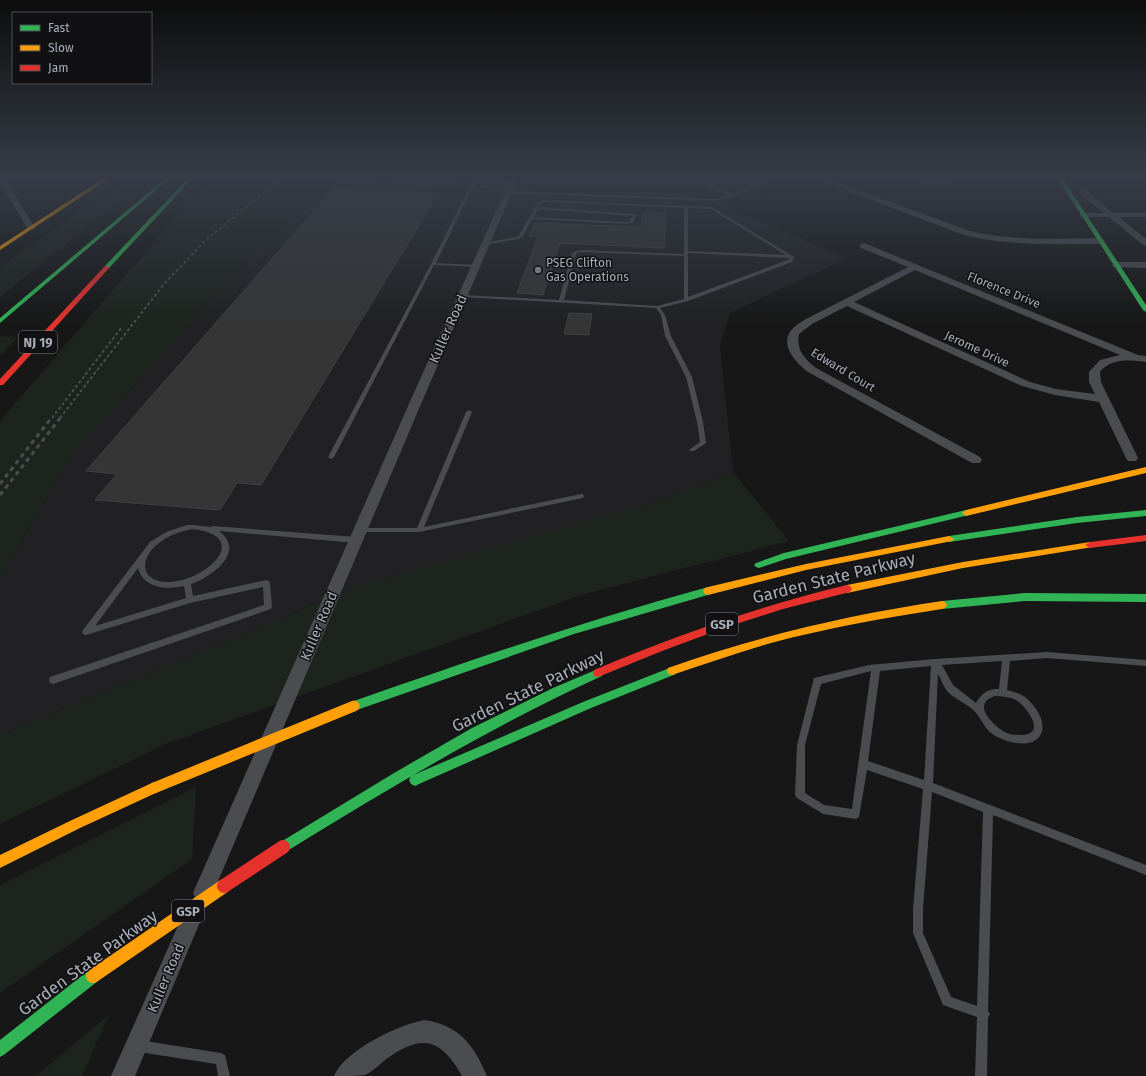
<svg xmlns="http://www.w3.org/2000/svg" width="1146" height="1076" viewBox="0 0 1146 1076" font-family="'Fira Sans',sans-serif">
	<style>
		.built { fill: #212123 }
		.green { fill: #1d241e }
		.building { fill: #353536; stroke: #3f4043 }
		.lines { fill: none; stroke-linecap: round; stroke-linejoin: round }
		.lane { fill: #4b4c50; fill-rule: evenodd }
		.street { fill: #4b4c50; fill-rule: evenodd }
		.fast { fill: #30b455; fill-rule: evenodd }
		.slow { fill: #ff9f0a; fill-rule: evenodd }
		.jam { fill: #e5322d; fill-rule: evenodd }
		.rail-far1 { stroke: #4b4c4f; stroke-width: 2; stroke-dasharray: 3 2.5; stroke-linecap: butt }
		.rail { stroke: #4b4c4f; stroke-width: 3; stroke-dasharray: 4.5 4; stroke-linecap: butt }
		.slow-bridge-far1 { stroke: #ff9f0a; stroke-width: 11 }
		.slow-bridge { stroke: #ff9f0a; stroke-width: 14 }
		.jam-bridge { stroke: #e5322d; stroke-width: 14 }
		.poi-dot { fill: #757880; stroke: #111113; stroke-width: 1.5 }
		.labels { text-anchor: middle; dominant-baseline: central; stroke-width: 3; stroke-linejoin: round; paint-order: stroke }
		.far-poi-label { font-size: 12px; fill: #a8adb8; stroke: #111113; text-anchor: start }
		.far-street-label { font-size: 12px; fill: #a8adb8; stroke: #111113 }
		.shield { fill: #111113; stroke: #7b7e86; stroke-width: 1 }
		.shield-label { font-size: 13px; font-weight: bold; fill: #a8adb8 }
		.street-label { font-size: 14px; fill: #a8adb8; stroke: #111113 }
		.near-street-label { font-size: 17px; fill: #a8adb8; stroke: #111113 }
	</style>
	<rect width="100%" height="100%" fill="#171717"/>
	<!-- built -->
	<g class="built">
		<path d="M 343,176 L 788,176 L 720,204 L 847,258 L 730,313 L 720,345 L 733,472 L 655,502 L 333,593 L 290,615 L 0,735 L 0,578 L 71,455 L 268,238 Z"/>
		<path d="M 898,176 L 974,176 L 934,188 Z"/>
	</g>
	<!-- green -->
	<g class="green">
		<path d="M 133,176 L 150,176 L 0,297 L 0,266 Z"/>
		<path d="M 214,176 L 343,176 L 268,238 L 71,455 L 0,578 L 0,421 L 194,196 Z"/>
		<path d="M 0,336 L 18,337 L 0,356 Z"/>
		<path d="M 733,472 L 789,541 L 581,595 L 168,743 L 0,824 L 0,735 L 290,615 L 333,593 L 575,524 L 655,502 Z"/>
		<path d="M 196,787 L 192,859 L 0,993 L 0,885 Z"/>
		<path d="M 109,1015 L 82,1076 L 36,1076 Z"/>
	</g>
	<!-- building -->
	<g class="building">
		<path d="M 333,189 L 438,194 L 261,485 L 237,483 L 220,510 L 95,500 L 117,474 L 86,471 Z"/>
		<path d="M 643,212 L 666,214 L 664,248 L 560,243 L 543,295 L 517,293 L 538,236 L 529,236 L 534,223 L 641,227 Z"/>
		<path d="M 569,313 L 592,314 L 589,335 L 564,334 Z"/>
	</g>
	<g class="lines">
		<!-- lane -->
		<g class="lane">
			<path d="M 354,176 L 358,176 L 354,181 L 429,184 L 433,179 L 472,180 L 475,177 L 477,178 L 476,180 L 513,182 L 515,183 L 513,184 L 475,183 L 436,263 L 477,265 L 479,266 L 477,267 L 434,265 L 334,457 L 331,459 L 328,457 L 431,264 L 471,183 L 434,181 L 430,186 L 350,183 L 349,182 Z"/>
			<path d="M 688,176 L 694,176 L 710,184 L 729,176 L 736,176 L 713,185 L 732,194 L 776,176 L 782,176 L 733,196 L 716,201 L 509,193 L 507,192 L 509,191 L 716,199 L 729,195 Z"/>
			<path d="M 483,185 L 511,187 L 513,188 L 511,189 L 482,187 L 481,186 Z"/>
			<path d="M 544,200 L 712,207 L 794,257 L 792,262 L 688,301 L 660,308 L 665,315 L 671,336 L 692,377 L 703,422 L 706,443 L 694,451 L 690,451 L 689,450 L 700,442 L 697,422 L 686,377 L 665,336 L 661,315 L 656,308 L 463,297 L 461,296 L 463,295 L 559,300 L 572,253 L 579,250 L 684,254 L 684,208 L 544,202 L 541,204 L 539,207 L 634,214 L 636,215 L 633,223 L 625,224 L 532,219 L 523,236 L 519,239 L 484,245 L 484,243 L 517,237 L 519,235 L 538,202 ZM 688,208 L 711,209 L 786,255 L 688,251 ZM 538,209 L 632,216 L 630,221 L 625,222 L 533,217 ZM 580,252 L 684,256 L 684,299 L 657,306 L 564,300 L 576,254 ZM 688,253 L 789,258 L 788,260 L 688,297 Z"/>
			<path d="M 469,410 L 472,412 L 424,527 L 581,494 L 583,494 L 584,496 L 583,498 L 419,532 L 359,532 L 358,530 L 359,528 L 417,528 L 466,412 Z"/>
			<path d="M 187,525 L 193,525 L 210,527 L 213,526 L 356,537 L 360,540 L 356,543 L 219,531 C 247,552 211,577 191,584 L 193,596 L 266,580 L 269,581 L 270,583 L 272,607 L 271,609 L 53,684 L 50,683 L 49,680 L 50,677 L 264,605 L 263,587 L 190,603 L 86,635 L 83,634 L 82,632 L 83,630 L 150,542 L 166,532 ZM 193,529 C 254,537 205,581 170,582 C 140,583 138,559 159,543 C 169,535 181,531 193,529 ZM 138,568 C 143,588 166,590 184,586 L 186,598 L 95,626 Z"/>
			<path d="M 1047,652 L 1146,660 L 1146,666 L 1047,658 L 1010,661 L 1007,690 C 1013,692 1020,693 1025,697 C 1034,704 1047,721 1041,734 C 1032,751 1003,742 991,733 C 984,727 982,720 976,713 C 969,704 955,700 947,691 C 943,686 941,679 938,674 L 933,783 L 1146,865 L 1146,875 L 993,815 L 988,1011 L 990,1014 L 988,1018 L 987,1076 L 975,1076 L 977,1017 L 943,1005 L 913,933 L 913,909 L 923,789 L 867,770 L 859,817 L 856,819 L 823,814 L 797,798 L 795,795 L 797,745 L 814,678 L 869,665 L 935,659 ZM 1002,661 L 999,689 C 988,688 981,694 976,703 L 953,685 L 942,665 ZM 931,666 L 924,780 L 868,761 L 880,671 ZM 871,671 L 852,809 L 824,805 L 805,793 L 805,745 L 821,684 ZM 995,696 C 1002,696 1010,697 1016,700 C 1027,707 1047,734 1022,735 C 1017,735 1012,735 1007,733 C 998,729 976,711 987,700 C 989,698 993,697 995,696 ZM 932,792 L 983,812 L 977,1006 L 951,997 L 923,933 L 923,909 Z"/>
			<path d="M 139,1040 L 221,1053 L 225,1055 L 230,1076 L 218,1076 L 216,1064 L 139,1052 L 135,1050 L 133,1046 L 135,1042 Z"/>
		</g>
		<!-- street -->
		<g class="street">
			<path d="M 0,176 L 4,176 L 35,228 L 34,230 L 31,230 L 27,228 L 0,182 Z"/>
			<path d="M 512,176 L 519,176 L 424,397 L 210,900 L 203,903 L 196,900 L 193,893 L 196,886 L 412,397 Z"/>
			<path d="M 809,176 L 820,176 L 970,231 C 1013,241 1056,239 1100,238 L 1104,241 L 1100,244 C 1054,244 1009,246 964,235 Z"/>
			<path d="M 1080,190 L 1086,190 L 1113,213 L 1146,213 L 1146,217 L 1119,217 L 1146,239 L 1146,246 L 1143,245 L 1109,217 L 1080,217 L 1080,213 L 1104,213 L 1080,194 Z"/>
			<path d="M 864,243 L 1138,355 L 1146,356 L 1146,362 C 1130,360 1111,358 1100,372 L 1101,382 L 1138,458 L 1136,461 L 1128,461 L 1126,458 L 1099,402 L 1055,395 L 1022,386 L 847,306 L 812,324 L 799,334 C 796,350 804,358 816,368 L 980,457 L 982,460 L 980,463 L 972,463 L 808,372 C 798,364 780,347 790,332 C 793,327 800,323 804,320 L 908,267 L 861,248 L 860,246 L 861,244 ZM 915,270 L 1120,355 L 1100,360 L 1089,372 L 1089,382 L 1095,394 L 1056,389 L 1030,382 L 854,302 Z"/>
			<path d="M 1116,262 L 1146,262 L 1146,268 L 1113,267 L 1112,265 Z"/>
			<path d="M 193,905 L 200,908 L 203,915 L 135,1076 L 111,1076 L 186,908 Z"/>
			<path d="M 424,1020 C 459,1025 474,1045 487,1076 L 462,1076 C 440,1037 421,1034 385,1060 C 379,1065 372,1072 365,1075 C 359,1076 341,1076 334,1076 C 345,1050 398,1025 424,1020 Z"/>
		</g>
		<!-- fast -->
		<g class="fast">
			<path d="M 168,176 L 173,176 L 0,323 L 0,318 Z"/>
			<path d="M 190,176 L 195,176 L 109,268 L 105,268 L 105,266 Z"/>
			<path d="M 1056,176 L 1061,176 L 1146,305 L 1146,312 L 1143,310 Z"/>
			<path d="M 966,510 L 969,511 L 970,513 L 969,515 L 786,559 L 759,568 L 756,567 L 754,565 L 756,563 L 784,553 Z"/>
			<path d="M 1146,510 L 1146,516 L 1077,523 L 949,542 L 944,539 L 949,536 L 1077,517 Z"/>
			<path d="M 708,587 L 711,588 L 713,591 L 711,594 L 574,634 L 354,711 L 350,709 L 349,706 L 350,703 L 354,701 C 471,660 588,620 708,587 Z"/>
			<path d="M 1025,593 L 1146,594 L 1146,602 L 1025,601 L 942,609 L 939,608 L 937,605 L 939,602 L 942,601 Z"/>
			<path d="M 672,667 L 676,668 L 677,671 L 676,674 L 591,708 L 419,784 L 415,786 L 411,784 L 409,780 L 411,776 L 583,702 Z"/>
			<path d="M 598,669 L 602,670 L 603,673 L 602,676 C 492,726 390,788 287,851 L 283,853 L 279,851 L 277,847 L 279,843 L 394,773 L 472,728 L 553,688 Z"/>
			<path d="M 93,969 L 98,971 L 100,976 L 98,981 L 5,1054 L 0,1057 L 0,1040 L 88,971 Z"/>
		</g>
		<!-- slow -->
		<g class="slow">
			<path d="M 107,176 L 113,176 L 0,250 L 0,246 Z"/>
			<path d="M 1146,467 L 1146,473 L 966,516 L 962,513 L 966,510 Z"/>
			<path d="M 949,536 L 954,539 L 952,541 L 806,570 L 708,595 L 705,594 L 703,591 L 705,588 L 708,587 L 806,564 Z"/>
			<path d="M 1090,542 L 1093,543 L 1095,545 L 1093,547 L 963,568 L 847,593 L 844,592 L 842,589 L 844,586 L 847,585 L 963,562 Z"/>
			<path d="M 942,601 L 945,602 L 947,605 L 945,608 L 942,609 C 884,618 827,628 771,643 C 737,653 705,664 672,675 L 668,674 L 667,671 L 668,668 C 758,636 848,615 942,601 Z"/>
			<path d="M 154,782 L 158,784 L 160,788 L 158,792 L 80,828 L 0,868 L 0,855 L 72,820 Z"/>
		</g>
		<!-- jam -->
		<g class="jam">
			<path d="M 105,266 L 110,267 L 3,385 L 0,385 L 0,379 Z"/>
			<path d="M 1146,535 L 1146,541 L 1090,548 L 1085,545 L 1090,542 Z"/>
			<path d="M 847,585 L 850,586 L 852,589 L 850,592 L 783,609 L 724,628 L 662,651 L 598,677 L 594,676 L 593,673 L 594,670 C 677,635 760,606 847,585 Z"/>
		</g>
		<!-- rail-far1 -->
		<g class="rail-far1">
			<path d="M 52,418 L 122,327"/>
			<path d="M 60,418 L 164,284 L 206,240 L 284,176"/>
		</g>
		<!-- rail -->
		<g class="rail">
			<path d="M 0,484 L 52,417"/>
			<path d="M 0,495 L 61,417"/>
		</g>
		<!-- slow-bridge-far1 -->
		<path class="slow-bridge-far1" d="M 154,788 L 354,706"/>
		<!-- slow-bridge -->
		<path class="slow-bridge" d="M 93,976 L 224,886"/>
		<!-- jam-bridge -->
		<path class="jam-bridge" d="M 224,886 L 283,847"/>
	</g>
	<!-- sky -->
	<linearGradient id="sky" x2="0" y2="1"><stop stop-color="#0d0d0d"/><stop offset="0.54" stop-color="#363c47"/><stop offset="1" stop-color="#363c47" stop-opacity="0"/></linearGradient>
	<rect width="1146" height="327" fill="url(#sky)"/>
	<!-- markers -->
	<circle class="poi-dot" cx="538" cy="270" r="4"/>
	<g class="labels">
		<!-- far-poi labels -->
		<g class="far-poi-label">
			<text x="546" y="263">PSEG Clifton<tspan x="546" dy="14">Gas Operations</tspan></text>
		</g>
		<!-- far-street labels -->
		<g class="far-street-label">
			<text transform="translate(1004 290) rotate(22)">Florence Drive</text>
			<text transform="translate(977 349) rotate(25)">Jerome Drive</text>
			<text transform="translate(843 370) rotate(31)">Edward Court</text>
		</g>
		<!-- shield labels -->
		<g class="shield">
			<rect x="19" y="331" width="38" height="22" rx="3"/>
			<rect x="706" y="613" width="32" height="22" rx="3"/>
			<rect x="172" y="900" width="32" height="22" rx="3"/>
		</g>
		<g class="shield-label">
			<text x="38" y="342">NJ 19</text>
			<text x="722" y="624">GSP</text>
			<text x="188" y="911">GSP</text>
		</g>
		<!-- street labels -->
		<g class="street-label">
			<text transform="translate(448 329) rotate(-66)">Kuller Road</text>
			<text transform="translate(319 626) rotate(-67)">Kuller Road</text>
			<text transform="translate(166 978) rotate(-67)">Kuller Road</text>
		</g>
		<!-- near-street labels -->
		<g class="near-street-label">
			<text transform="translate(834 578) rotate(-14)">Garden State Parkway</text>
			<text transform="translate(528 691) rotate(-26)">Garden State Parkway</text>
			<text transform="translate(88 963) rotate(-36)">Garden State Parkway</text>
		</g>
	</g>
	<!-- legend -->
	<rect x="12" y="12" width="140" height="72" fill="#111113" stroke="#4d4f55"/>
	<rect x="20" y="25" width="20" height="6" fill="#30b455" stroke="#4d4f55"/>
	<text x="48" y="32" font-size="12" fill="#a8adb8">Fast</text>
	<rect x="20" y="45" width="20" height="6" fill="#ff9f0a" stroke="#4d4f55"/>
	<text x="48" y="52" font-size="12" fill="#a8adb8">Slow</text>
	<rect x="20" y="65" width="20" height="6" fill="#e5322d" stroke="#4d4f55"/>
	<text x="48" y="72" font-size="12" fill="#a8adb8">Jam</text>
</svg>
